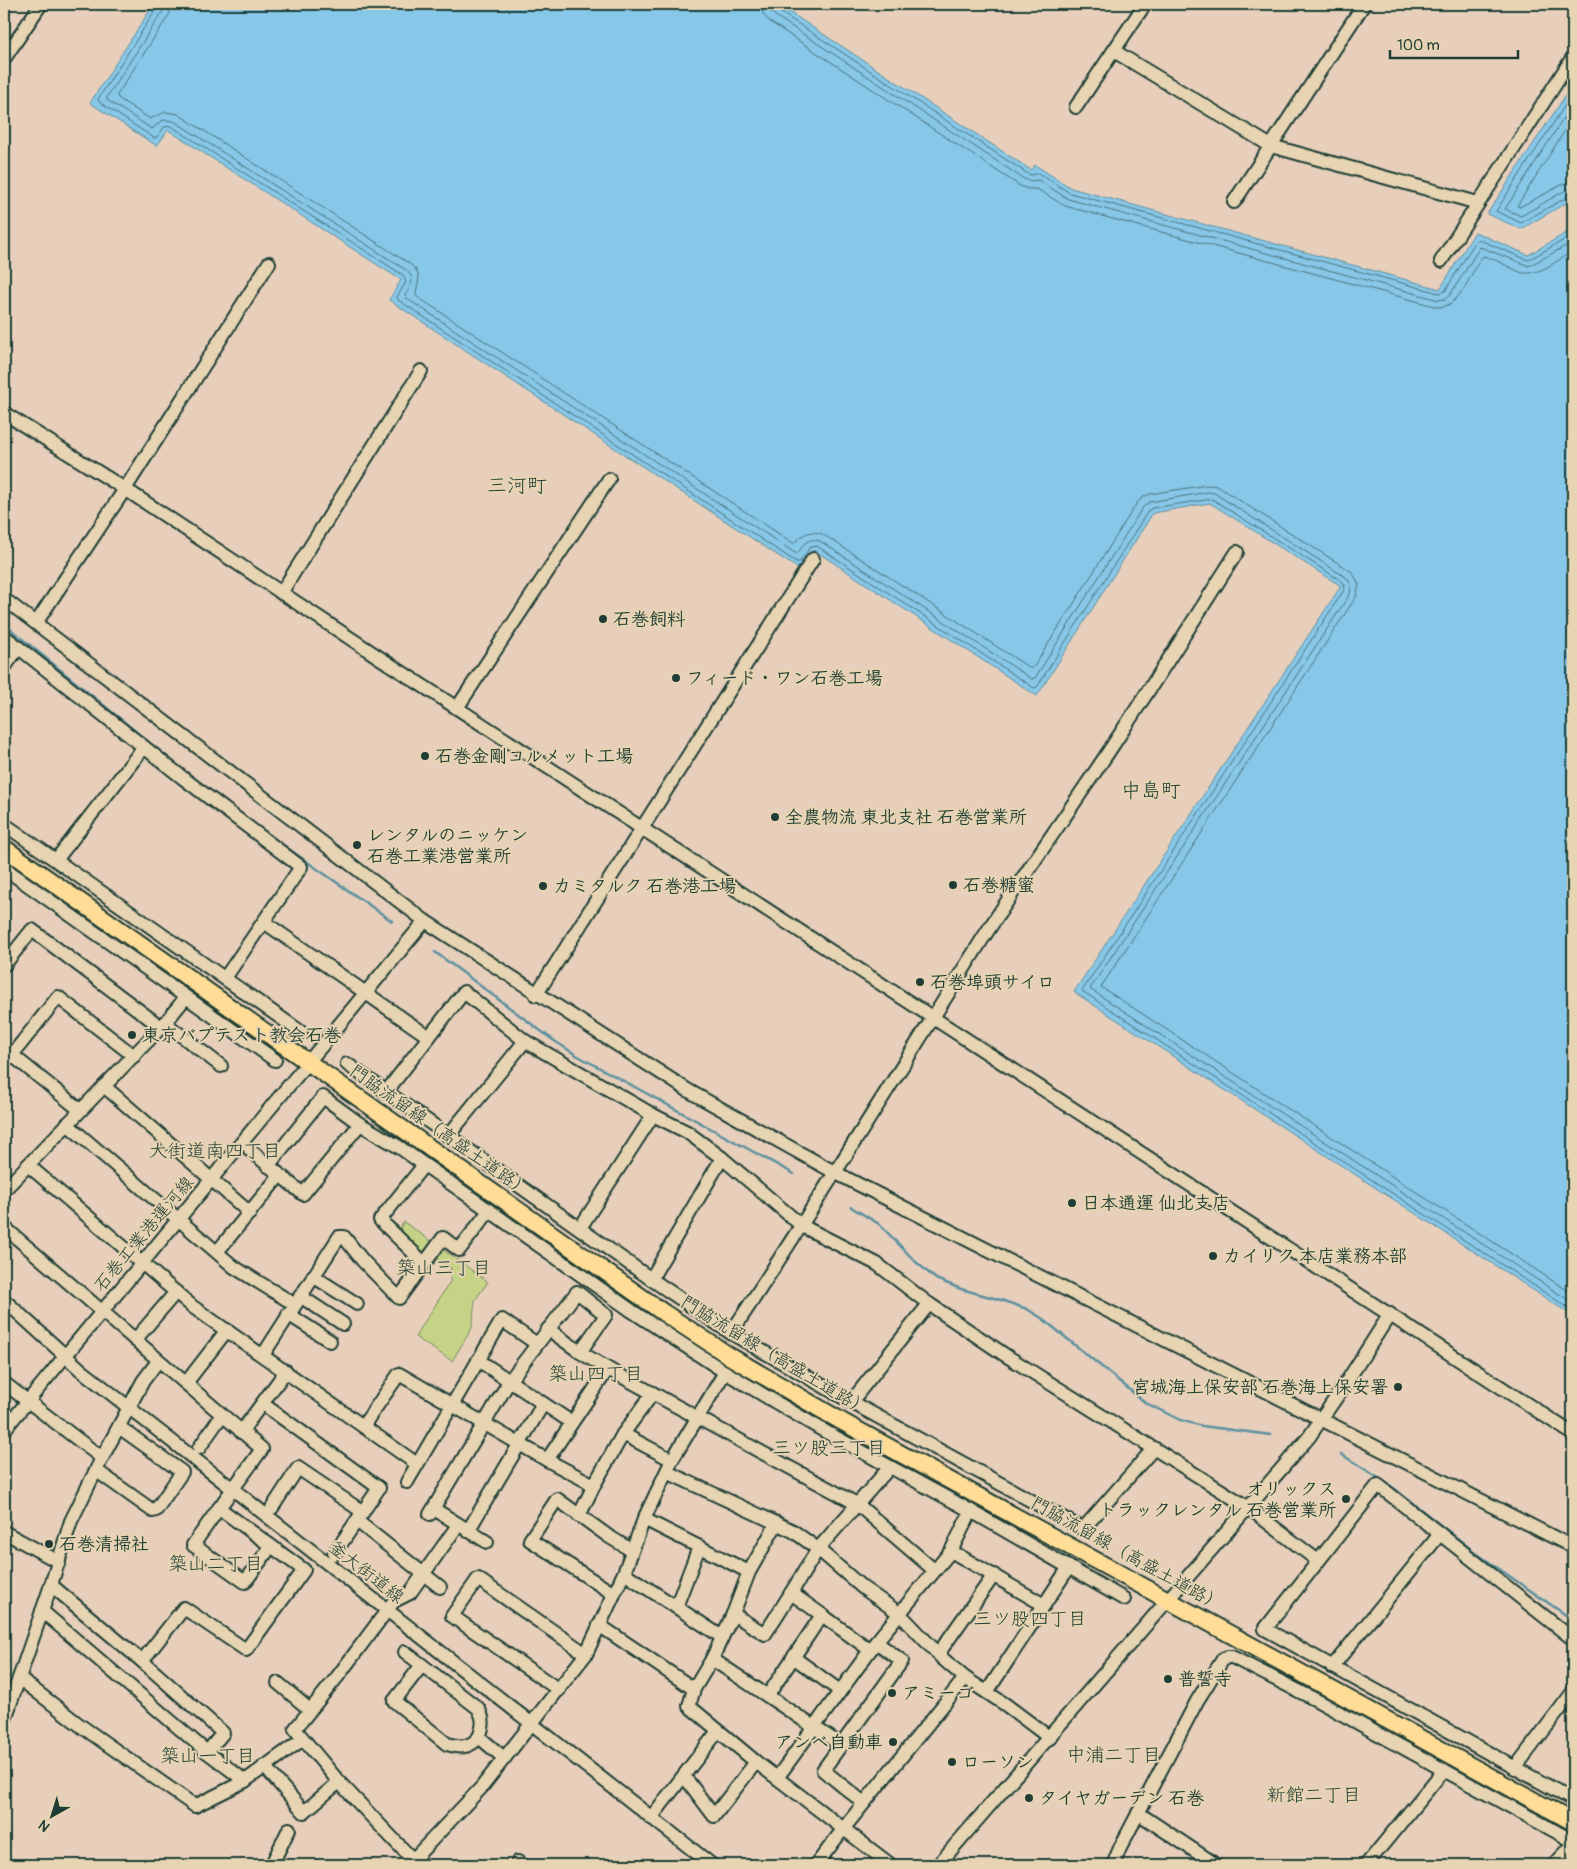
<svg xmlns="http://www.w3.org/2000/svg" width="1577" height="1869" viewBox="0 0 1577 1869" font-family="Pangolin,'Klee One',sans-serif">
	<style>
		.green { fill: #c6d387; stroke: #72885e }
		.water { fill: #87c7e8; stroke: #5d90a0 }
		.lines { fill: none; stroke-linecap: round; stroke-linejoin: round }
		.shore { stroke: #49747c; stroke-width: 1 }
		.stream { stroke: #5d90a0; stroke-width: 2.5 }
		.minor-casing { stroke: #1f3d34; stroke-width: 16 }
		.major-casing { stroke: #1f3d34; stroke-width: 20 }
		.minor { stroke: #e7d4b2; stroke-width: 12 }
		.major { stroke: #ffdd96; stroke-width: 16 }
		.poi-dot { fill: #1f3d34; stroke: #e7d4b2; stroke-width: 2 }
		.labels { text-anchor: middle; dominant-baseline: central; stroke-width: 4; stroke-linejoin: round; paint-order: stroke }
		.poi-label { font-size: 18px; font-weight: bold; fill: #1f3d34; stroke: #e7d4b2; text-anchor: start }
		.street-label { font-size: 18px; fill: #1f3d34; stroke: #e7d4b2 }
		.neighbourhood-label { font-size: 19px; fill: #1f3d34; stroke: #e7d4b2 }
		.quarter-label { font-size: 20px; fill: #1f3d34; stroke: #e7d4b2 }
	</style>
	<rect width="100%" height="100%" fill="#e7cfbb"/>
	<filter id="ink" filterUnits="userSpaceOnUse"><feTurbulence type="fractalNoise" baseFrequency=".02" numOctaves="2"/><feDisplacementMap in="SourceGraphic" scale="10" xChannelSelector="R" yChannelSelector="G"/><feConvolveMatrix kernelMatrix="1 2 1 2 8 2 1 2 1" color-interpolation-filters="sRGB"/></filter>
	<g filter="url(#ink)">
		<!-- green -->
		<path class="green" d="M 393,1222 L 400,1228 L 404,1222 L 488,1282 L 475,1300 L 472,1328 L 452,1361 L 415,1337 L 450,1282 L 451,1268 L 434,1257 L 429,1263 L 391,1226 Z"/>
		<!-- water -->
		<g class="water">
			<path d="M 154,4 L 777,4 L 1031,170 L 1035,165 L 1071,188 L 1440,289 L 1475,232 L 1528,255 L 1573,229 L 1573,1316 L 1074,992 L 1341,586 L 1210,503 L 1153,513 L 1037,696 L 814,550 L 800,570 L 389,300 L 401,280 L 168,130 L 157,146 L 90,103 Z"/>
			<path d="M 1573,84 L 1573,199 L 1521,229 L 1487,214 Z"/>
		</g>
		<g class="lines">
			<!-- shore -->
			<g class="shore">
				<path d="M 158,4 L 157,8 L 98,99 L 99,102 L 154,138 L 157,137 L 164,127 L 171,126 L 403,275 L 406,282 L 397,297 L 398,300 L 796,562 L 800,562 L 810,547 L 817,546 L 1034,688 L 1037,687 L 1148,511 L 1152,508 L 1212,499 L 1343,582 L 1345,586 L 1344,590 L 1082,991 L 1573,1311"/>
				<path d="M 164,4 L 163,11 L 107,97 L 107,100 L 152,129 L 163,120 L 174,121 L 406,270 C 416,278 411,286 405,295 L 406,298 L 795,553 L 798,553 C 804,544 808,537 820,541 L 1032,679 L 1035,678 L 1143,507 L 1150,502 L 1208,492 L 1214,493 L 1347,578 L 1351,585 L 1350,594 L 1090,989 L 1573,1303"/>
				<path d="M 172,4 L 169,15 L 117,95 L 118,98 L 150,119 L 165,112 L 178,114 L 410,264 C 425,276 416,282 416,296 L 793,543 L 795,543 C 803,533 812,529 824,535 L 1030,668 L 1033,668 L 1137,503 L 1143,497 L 1150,494 L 1207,485 L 1217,486 L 1352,572 L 1359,584 L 1356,597 L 1101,987 L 1573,1294"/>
				<path d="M 761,4 L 763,14 L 770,22 L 1020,186 L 1028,189 L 1037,189 L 1065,206 L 1438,307 C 1461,308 1470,272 1483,256 C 1496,259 1508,267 1520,272 C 1537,278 1559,259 1573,251"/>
				<path d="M 768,4 L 770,10 L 774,15 L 1024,179 L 1031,181 L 1038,180 L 1068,199 L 1439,300 L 1445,299 L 1450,295 L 1480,247 L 1529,266 L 1573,242"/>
				<path d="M 775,4 L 777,10 L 1028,174 L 1032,175 L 1038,173 L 1070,193 L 1439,293 L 1445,291 L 1477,239 L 1528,260 L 1573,235"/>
				<path d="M 1573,93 L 1496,211 L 1521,223 L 1569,196 L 1573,195"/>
				<path d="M 1573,104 L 1505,209 L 1521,216 L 1566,190 L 1573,189"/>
				<path d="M 1573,118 L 1517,206 L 1520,207 L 1563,184 L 1573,181"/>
			</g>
			<!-- stream -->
			<g class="stream">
				<path d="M 4,624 L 188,774"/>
				<path d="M 260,829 L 392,921"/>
				<path d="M 435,952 L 553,1040 L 578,1056 L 794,1174"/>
				<path d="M 851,1207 L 879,1224 L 916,1262 L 936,1279 L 961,1289 L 1001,1300 L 1027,1309 L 1043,1319 L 1146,1403 L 1180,1420 L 1202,1426 L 1271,1435"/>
				<path d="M 1341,1454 L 1391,1486 L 1476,1553 L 1573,1620"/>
			</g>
			<defs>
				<g id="minor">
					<path d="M 1114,51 L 1271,146 L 1478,203"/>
					<path d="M 4,59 L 41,4"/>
					<path d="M 1076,107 L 1145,4"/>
					<path d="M 1234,202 L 1364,4"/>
					<path d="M 1441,261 L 1573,57"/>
					<path d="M 4,413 L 125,489 L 380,658 L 1573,1434"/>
					<path d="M 281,593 L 421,371"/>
					<path d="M 4,599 L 425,921 L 689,1091 L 834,1172 L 1573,1547"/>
					<path d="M 36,623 L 125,489 L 269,263"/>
					<path d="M 4,636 L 183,778 L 301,867 L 225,978"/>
					<path d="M 4,668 L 18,648"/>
					<path d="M 457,708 L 609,479"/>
					<path d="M 4,824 L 301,1032"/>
					<path d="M 56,860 L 144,747"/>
					<path d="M 4,868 L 275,1060"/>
					<path d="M 264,922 L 429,1037"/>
					<path d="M 4,965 L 32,930 L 161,1027"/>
					<path d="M 536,995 L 813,559"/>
					<path d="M 165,1023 L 221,1066"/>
					<path d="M 347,1064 L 651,1279 L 731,1333 L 851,1402 L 1083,1529 L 1154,1448"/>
					<path d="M 104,1086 L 250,1213"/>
					<path d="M 386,1092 L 464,992 L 525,1041 L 653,1115 L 687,1132 L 722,1158 L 802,1226 L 877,1264 L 929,1304 L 1005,1355 L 1249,1508 L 1318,1561"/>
					<path d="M 80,1110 L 12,1055 L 58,997 L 134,1056"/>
					<path d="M 67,1124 L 234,1267 L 294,1304"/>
					<path d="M 448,1136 L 525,1041"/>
					<path d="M 250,1150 L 303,1194 L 360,1124"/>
					<path d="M 28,1165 L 193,1307 L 417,1464"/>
					<path d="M 424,1165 L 380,1220 L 424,1263"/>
					<path d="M 268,1166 L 323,1097 L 360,1124 L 399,1147 L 632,1311 L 725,1372 L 826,1432 L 971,1511 L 1124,1599"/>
					<path d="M 4,1190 L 165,1023 L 186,997"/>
					<path d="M 4,1227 L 262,1449 L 219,1508 L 304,1570 L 246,1650 L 184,1608 L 142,1661"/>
					<path d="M 580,1228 L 653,1115"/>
					<path d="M 217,1252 L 280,1175"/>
					<path d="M 313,1276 L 357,1304"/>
					<path d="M 651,1279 L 722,1158"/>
					<path d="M 300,1296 L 343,1324"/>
					<path d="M 4,1300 L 81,1370 L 712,1865"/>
					<path d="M 288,1314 L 330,1341"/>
					<path d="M 548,1329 L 580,1352 L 608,1369 L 857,1504 L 934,1570"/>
					<path d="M 731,1333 C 818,1202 901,1068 985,935 C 1026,871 1071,809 1113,745 C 1155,681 1196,617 1237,552"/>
					<path d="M 135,1340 L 176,1292"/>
					<path d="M 263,1355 L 339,1237 L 344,1237 L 363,1261 L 399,1298 L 443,1238 L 459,1250 L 489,1211"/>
					<path d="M 478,1360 L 571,1422"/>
					<path d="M 4,1383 L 102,1458 L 71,1521 L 51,1585 L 4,1722"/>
					<path d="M 186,1383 L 227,1330"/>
					<path d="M 851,1402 L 929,1304"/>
					<path d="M 263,1404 L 379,1488 L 334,1554"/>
					<path d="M 363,1426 L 399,1374 L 547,1460"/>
					<path d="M 4,1430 L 425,921"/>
					<path d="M 241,1432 L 286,1371"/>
					<path d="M 623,1434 L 672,1460"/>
					<path d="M 199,1448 L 222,1415"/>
					<path d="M 102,1458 L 143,1381 L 158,1361"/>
					<path d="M 97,1471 L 153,1511 L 156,1510 L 182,1472 L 119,1427"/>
					<path d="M 667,1472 L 793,1531 L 818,1549 L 863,1588 L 899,1613 L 943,1659 L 965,1678 L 1006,1705 L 1050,1738"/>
					<path d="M 407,1482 L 502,1320 L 537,1344"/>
					<path d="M 594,1485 L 547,1460 L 608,1369"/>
					<path d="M 219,1508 L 193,1545 L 245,1582 L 271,1546"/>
					<path d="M 272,1508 L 298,1468 L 363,1512"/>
					<path d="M 434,1509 L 487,1542"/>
					<path d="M 430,1514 L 510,1380 L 577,1292 L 606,1315 L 580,1352"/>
					<path d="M 579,1516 L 594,1485 L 623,1434 L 653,1393"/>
					<path d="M 644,1519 L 749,1572"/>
					<path d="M 357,1521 L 440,1587"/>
					<path d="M 468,1531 L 543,1404"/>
					<path d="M 4,1532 L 59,1562"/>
					<path d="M 951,1551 L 1044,1605"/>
					<path d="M 624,1573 L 722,1637"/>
					<path d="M 51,1585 L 142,1661 L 223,1733 L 207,1752"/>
					<path d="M 614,1594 L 530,1540 L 557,1499 L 608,1536 L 631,1550"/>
					<path d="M 676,1607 L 699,1547"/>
					<path d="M 42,1611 L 207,1752 L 245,1781 L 303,1739"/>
					<path d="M 733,1614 L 765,1634 L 791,1593"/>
					<path d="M 822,1615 L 870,1650"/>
					<path d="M 599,1625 L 694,1689"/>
					<path d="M 1573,1639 L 1378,1485 L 1265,1629 L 1573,1800"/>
					<path d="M 405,1652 L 422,1665"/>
					<path d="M 938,1654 L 994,1575"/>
					<path d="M 793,1657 L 840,1691"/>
					<path d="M 712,1659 L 733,1614 L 749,1572 L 777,1523"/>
					<path d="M 1332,1667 L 1440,1534"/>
					<path d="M 19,1678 L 81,1726 L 195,1806 L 245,1781"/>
					<path d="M 278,1683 L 310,1710"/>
					<path d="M 559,1690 L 452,1616 L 478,1579 L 586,1654"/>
					<path d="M 987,1692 L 1069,1567"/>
					<path d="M 768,1695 L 822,1615 L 791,1593 L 818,1549 L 890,1467"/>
					<path d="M 479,1737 C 484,1725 484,1719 478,1708 L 422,1665 L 394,1701 L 447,1744 C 460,1748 470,1748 479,1737 L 504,1758"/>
					<path d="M 841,1745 L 712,1659 L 694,1689 L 689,1706 L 756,1762 L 891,1865"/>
					<path d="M 264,1766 L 304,1812 L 339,1782"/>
					<path d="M 1515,1768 L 1573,1692"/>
					<path d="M 684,1776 L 714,1816 L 756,1762"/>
					<path d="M 777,1778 L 876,1642 L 951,1551 L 971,1511"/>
					<path d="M 864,1803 L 823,1770 L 902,1661 L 876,1642"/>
					<path d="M 1138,1813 L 1216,1865"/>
					<path d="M 651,1818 L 718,1731"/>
					<path d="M 413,1860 L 339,1782 L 295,1729 L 338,1676 L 394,1601 L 410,1593 L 458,1525"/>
					<path d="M 518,1862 L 520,1865"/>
					<path d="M 273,1865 L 272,1864 L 289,1829"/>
					<path d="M 408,1865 L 481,1788 L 586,1654 L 624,1573 L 644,1519 L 672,1460 L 725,1372"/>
					<path d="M 816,1865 L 844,1828 L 965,1678"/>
					<path d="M 938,1865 L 1309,1437 L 1342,1389 L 1390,1314"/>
					<path d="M 1113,1865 L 1120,1848 L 1197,1701 L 1223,1659 L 1228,1657 L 1232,1657 L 1320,1702 L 1573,1841"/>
					<path d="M 1366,1865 L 1444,1770"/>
					<path d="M 1554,1865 L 1573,1845"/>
				</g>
				<path id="major" d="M 4,848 L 664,1313 L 731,1357 L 841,1421 L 1573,1822"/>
			</defs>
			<!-- minor casing -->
			<use href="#minor" class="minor-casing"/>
			<!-- major casing -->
			<use href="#major" class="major-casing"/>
			<!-- minor -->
			<use href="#minor" class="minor"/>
			<!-- major -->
			<use href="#major" class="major"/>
		</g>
	</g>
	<!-- markers -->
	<g class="poi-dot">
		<circle cx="603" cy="619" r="5"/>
		<circle cx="676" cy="678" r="5"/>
		<circle cx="425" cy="756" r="5"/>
		<circle cx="775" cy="817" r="5"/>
		<circle cx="357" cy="845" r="5"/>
		<circle cx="953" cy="885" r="5"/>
		<circle cx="543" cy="886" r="5"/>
		<circle cx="920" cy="982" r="5"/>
		<circle cx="132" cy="1035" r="5"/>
		<circle cx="1072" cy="1203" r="5"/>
		<circle cx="1213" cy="1256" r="5"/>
		<circle cx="1398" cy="1387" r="5"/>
		<circle cx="1346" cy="1499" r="5"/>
		<circle cx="49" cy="1544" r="5"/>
		<circle cx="1168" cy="1679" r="5"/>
		<circle cx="892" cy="1693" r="5"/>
		<circle cx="893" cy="1742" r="5"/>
		<circle cx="952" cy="1762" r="5"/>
		<circle cx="1029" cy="1798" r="5"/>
	</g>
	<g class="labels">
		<!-- poi labels -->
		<g class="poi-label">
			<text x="613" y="619">石巻飼料</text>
			<text x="686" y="678">フィード・ワン石巻工場</text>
			<text x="435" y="756">石巻金剛コルメット工場</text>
			<text x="785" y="817">全農物流 東北支社 石巻営業所</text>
			<text x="367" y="835">レンタルのニッケン<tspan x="367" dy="21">石巻工業港営業所</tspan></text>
			<text x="963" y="885">石巻糖蜜</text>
			<text x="553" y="886">カミタルク 石巻港工場</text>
			<text x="930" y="982">石巻埠頭サイロ</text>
			<text x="142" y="1035">東京バプテスト教会石巻</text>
			<text x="1082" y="1203">日本通運 仙北支店</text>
			<text x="1223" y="1256">カイリク 本店業務本部</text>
			<text x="1388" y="1387" text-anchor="end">宮城海上保安部 石巻海上保安署</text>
			<text x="1336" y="1489" text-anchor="end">オリックス<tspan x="1336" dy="21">トラックレンタル 石巻営業所</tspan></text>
			<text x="59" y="1544">石巻清掃社</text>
			<text x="1178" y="1679">普誓寺</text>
			<text x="902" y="1693">アミーゴ</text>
			<text x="883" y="1742" text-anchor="end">アンベ自動車</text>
			<text x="962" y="1762">ローソン</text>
			<text x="1039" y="1798">タイヤガーデン 石巻</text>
		</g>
		<!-- street labels -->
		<g class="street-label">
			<text transform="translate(440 1131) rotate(35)">門脇流留線（高盛土道路）</text>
			<text transform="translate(144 1234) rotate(-50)">石巻工業港運河線</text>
			<text transform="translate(775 1356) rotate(31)">門脇流留線（高盛土道路）</text>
			<text transform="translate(1127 1554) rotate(29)">門脇流留線（高盛土道路）</text>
			<text transform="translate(366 1572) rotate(38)">釜大街道線</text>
		</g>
		<!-- neighbourhood labels -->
		<g class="neighbourhood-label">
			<text x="215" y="1151">大街道南四丁目</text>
			<text x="444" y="1268">築山三丁目</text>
			<text x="596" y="1374">築山四丁目</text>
			<text x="829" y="1448">三ツ股三丁目</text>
			<text x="216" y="1564">築山二丁目</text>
			<text x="1030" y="1619">三ツ股四丁目</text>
			<text x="1114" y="1755">中浦二丁目</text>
			<text x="208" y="1756">築山一丁目</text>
			<text x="1314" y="1795">新館二丁目</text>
		</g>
		<!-- quarter labels -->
		<g class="quarter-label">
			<text x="517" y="485">三河町</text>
			<text x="1151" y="790">中島町</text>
		</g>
	</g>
	<!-- margin -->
	<rect width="1577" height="1869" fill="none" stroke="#e7d4b2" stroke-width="20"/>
	<rect x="10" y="10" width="1557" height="1849" fill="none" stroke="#1f3d34" stroke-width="2" filter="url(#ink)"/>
	<!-- north arrow -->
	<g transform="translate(52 1816) rotate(219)" stroke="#e7d4b2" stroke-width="4" paint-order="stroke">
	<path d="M0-4L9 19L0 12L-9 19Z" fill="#1f3d34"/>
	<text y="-8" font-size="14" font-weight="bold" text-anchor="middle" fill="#1f3d34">N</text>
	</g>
	<!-- scale -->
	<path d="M1390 50v8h128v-8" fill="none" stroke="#1f3d34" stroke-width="2.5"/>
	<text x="1397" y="50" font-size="15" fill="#1f3d34" stroke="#e7d4b2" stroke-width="4" paint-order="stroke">100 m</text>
</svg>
